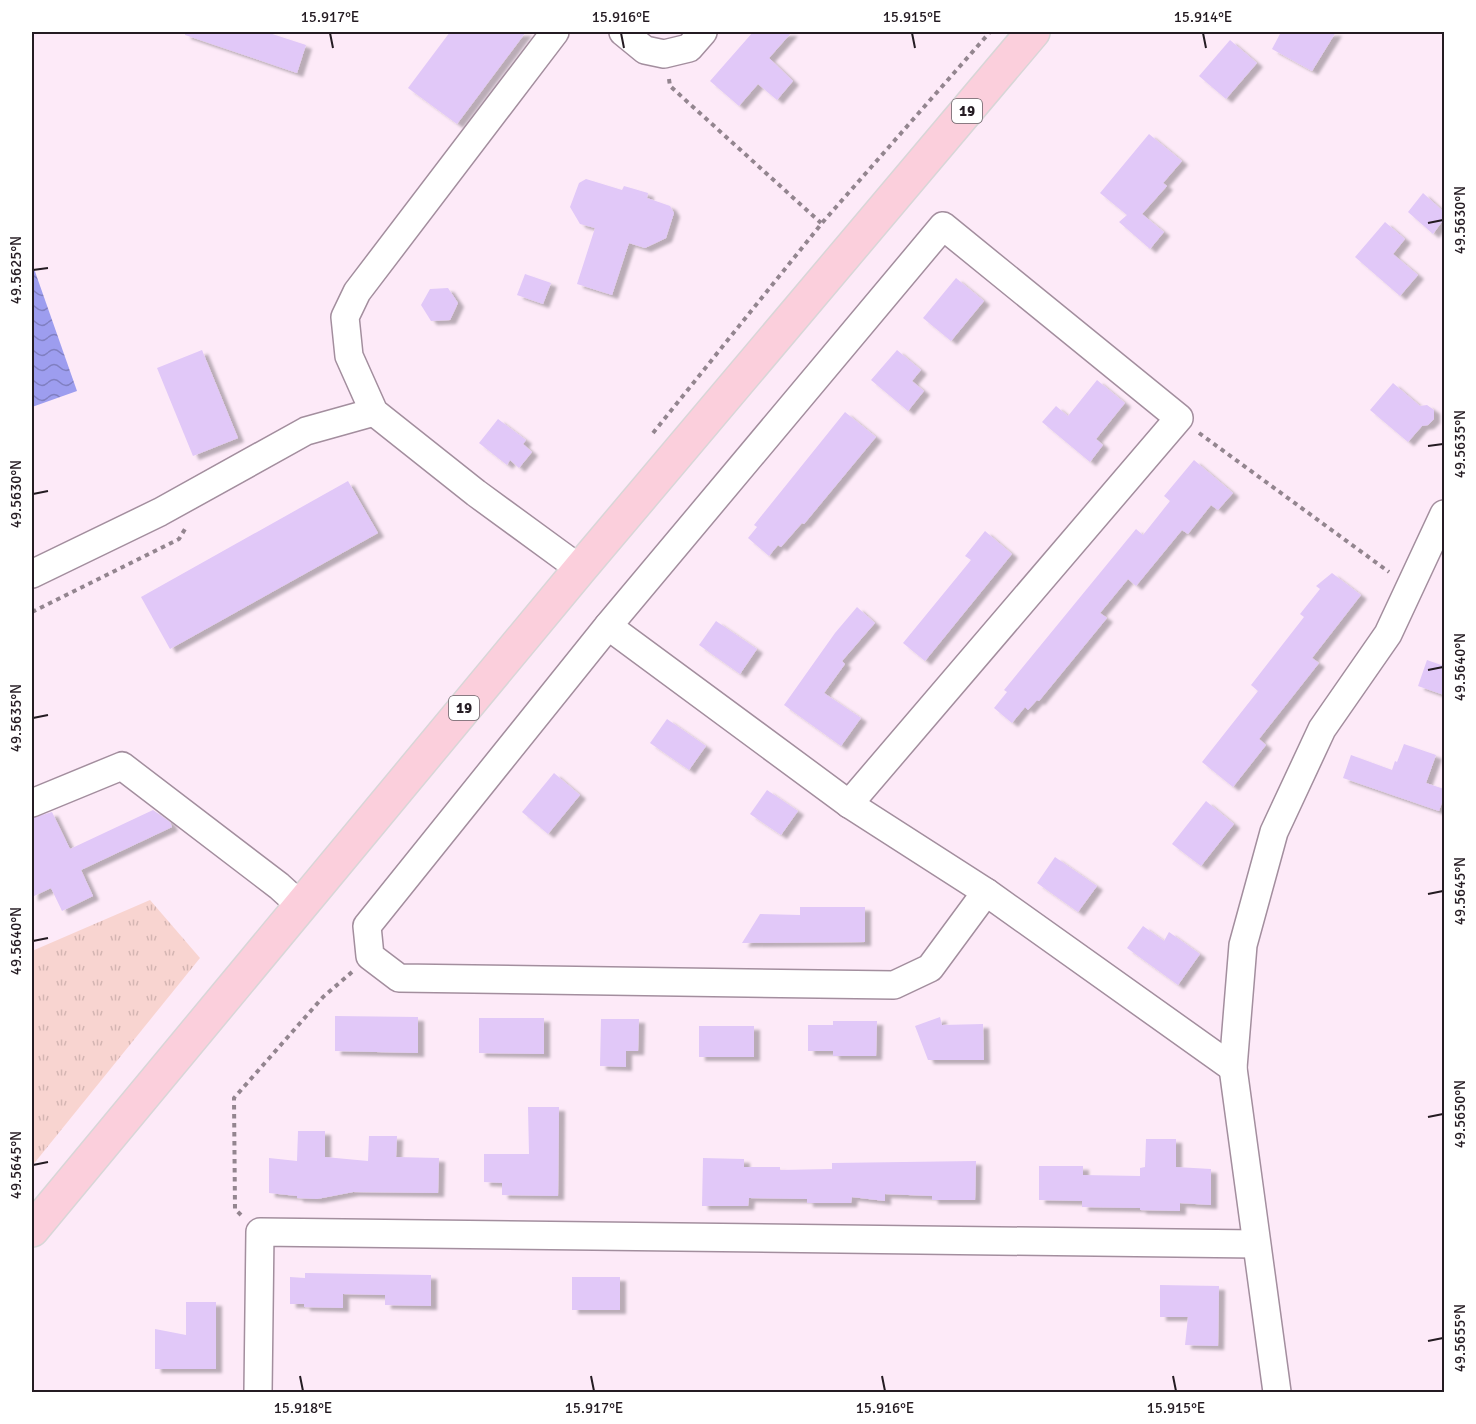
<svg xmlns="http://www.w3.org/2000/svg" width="1476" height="1424" viewBox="0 0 1476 1424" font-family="Signika,sans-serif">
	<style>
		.grass { fill: url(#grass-tufts) }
		.water { fill: url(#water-waves) }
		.building { fill: #e1c8f8; filter: url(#shadow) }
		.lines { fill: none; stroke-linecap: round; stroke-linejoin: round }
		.minor-casing { stroke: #a38e9e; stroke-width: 30 }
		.major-casing { stroke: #d8d6d7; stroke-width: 36 }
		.path { stroke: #93858f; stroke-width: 4; stroke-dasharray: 4.5 4.5; stroke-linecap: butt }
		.minor { stroke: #fff; stroke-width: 27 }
		.major { stroke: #fbcfdc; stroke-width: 33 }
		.ticks { fill: none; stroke: #241b22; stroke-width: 2 }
		.labels { text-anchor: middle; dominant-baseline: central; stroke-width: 5; stroke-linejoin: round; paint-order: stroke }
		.shield { fill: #fff; stroke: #665f64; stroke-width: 1.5 }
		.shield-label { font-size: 15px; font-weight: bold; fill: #241b22 }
		.neatline { fill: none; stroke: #241b22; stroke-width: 2 }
		.ticks-label { font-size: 15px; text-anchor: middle; fill: #241b22 }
	</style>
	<defs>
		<pattern id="grass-tufts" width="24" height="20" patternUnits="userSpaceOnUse" patternTransform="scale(1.5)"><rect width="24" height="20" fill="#f8d4d0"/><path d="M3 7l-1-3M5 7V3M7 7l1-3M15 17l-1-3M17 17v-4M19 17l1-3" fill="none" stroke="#d4b5b2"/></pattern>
		<pattern id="water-waves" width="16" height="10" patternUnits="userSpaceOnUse" patternTransform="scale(1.5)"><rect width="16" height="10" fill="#9d9def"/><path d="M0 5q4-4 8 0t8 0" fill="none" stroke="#807fc1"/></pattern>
		<filter id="shadow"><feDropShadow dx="6" dy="4" stdDeviation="1.5" flood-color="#0004"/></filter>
	</defs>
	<rect width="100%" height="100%" fill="#fdeaf8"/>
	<!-- grass -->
	<path class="grass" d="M 150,900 L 200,958 L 32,1166 L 32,951 Z"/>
	<!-- water -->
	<path class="water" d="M 32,263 L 77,391 L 32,407 Z"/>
	<!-- building -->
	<g class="building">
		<path d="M 185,32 L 266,32 L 306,45 L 297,73 L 185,35 Z"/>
		<path d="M 450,32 L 526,32 L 457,124 L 408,88 Z"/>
		<path d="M 753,32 L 792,32 L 769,58 L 793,81 L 777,100 L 758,84 L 739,106 L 710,81 Z"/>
		<path d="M 1281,32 L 1336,32 L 1312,71 L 1272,49 Z"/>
		<path d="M 1230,40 L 1257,63 L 1226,99 L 1199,76 Z"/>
		<path d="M 1149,134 L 1182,161 L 1163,183 L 1167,186 L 1142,214 L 1164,232 L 1150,249 L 1119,222 L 1127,215 L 1100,193 Z"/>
		<path d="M 586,179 L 622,190 L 624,186 L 648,193 L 647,198 L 670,206 L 674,213 L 666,238 L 645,248 L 629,243 L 612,295 L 577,284 L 595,228 L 580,224 L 570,207 L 579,183 Z"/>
		<path d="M 1423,193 L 1444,212 L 1444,219 L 1433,234 L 1408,212 Z"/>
		<path d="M 1385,222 L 1405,239 L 1393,254 L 1418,275 L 1400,296 L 1355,257 Z"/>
		<path d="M 525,274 L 551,283 L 543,304 L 517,295 Z"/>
		<path d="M 956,278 L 984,301 L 951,341 L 923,318 Z"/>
		<path d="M 448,288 L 458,303 L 450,320 L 431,321 L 421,305 L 430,289 Z"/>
		<path d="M 202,350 L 238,438 L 193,456 L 157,368 Z"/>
		<path d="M 897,350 L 921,370 L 912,381 L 924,391 L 908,411 L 871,380 Z"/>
		<path d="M 1097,380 L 1125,403 L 1096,439 L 1103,445 L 1090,462 L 1042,422 L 1056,406 L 1068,416 Z"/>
		<path d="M 1393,383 L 1420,406 L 1427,405 L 1434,410 L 1434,419 L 1428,425 L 1422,426 L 1408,442 L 1370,410 Z"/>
		<path d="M 845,412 L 876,437 L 804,524 L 802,523 L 781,547 L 778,545 L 769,556 L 748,538 L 757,527 L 754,525 Z"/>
		<path d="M 498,419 L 526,440 L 523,444 L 532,452 L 519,468 L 510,460 L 507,465 L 479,443 Z"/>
		<path d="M 1194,460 L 1233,493 L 1218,510 L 1211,505 L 1188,534 L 1182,530 L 1136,586 L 1128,579 L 1100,613 L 1107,618 L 1039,701 L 1037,700 L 1028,710 L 1025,707 L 1012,723 L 994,708 L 1007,692 L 1004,690 L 1136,529 L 1143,535 L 1170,501 L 1164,496 Z"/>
		<path d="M 348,481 L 378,533 L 170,649 L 141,597 Z"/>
		<path d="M 985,531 L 1012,554 L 925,661 L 903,643 L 971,560 L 965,556 Z"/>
		<path d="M 1332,573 L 1361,595 L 1312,658 L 1319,663 L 1259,739 L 1266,745 L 1233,787 L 1202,762 L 1258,691 L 1251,685 L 1304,617 L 1300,614 L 1320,589 L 1316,586 Z"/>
		<path d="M 857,607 L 875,623 L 842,661 L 845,664 L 824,693 L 861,718 L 841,746 L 784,705 L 835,633 Z"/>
		<path d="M 716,621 L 757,649 L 740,674 L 699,645 Z"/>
		<path d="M 1427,660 L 1444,666 L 1444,695 L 1418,686 Z"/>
		<path d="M 667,719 L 706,746 L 689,770 L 650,743 Z"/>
		<path d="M 1404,744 L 1436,755 L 1426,783 L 1444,789 L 1444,797 L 1439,811 L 1343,778 L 1351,755 L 1392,770 L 1395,761 L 1397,762 Z"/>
		<path d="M 554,773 L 580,795 L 548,834 L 522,812 Z"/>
		<path d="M 767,790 L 798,811 L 781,835 L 750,814 Z"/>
		<path d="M 1206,801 L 1234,824 L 1201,866 L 1172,844 Z"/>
		<path d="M 153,810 L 170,822 L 172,827 L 81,870 L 93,896 L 62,911 L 51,888 L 32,897 L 32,818 L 52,812 L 70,849 Z"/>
		<path d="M 1055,857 L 1097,886 L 1078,912 L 1037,883 Z"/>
		<path d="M 800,907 L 865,907 L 865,942 L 742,943 L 760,914 L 800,915 Z"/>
		<path d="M 1143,926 L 1164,941 L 1169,932 L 1200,954 L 1178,985 L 1127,948 Z"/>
		<path d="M 335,1016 L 418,1017 L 418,1053 L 335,1051 Z"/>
		<path d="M 940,1017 L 942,1025 L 983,1024 L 984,1060 L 928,1060 L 915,1026 Z"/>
		<path d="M 479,1018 L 544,1018 L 544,1054 L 479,1053 Z"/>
		<path d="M 601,1019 L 639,1019 L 638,1051 L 626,1051 L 626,1067 L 600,1066 Z"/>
		<path d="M 833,1021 L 877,1021 L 876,1056 L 833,1056 L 833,1051 L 808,1051 L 808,1025 L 833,1025 Z"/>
		<rect x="699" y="1026" width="55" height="31"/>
		<path d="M 528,1107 L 559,1107 L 558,1196 L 502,1195 L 502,1183 L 484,1182 L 484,1154 L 529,1154 Z"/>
		<path d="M 298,1131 L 325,1131 L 325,1157 L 368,1161 L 369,1136 L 397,1136 L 396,1157 L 439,1158 L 438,1193 L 353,1192 L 317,1199 L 297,1198 L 297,1196 L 269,1193 L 269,1158 L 297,1161 Z"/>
		<path d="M 1146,1139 L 1176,1139 L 1176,1167 L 1211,1169 L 1211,1205 L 1180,1203 L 1180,1211 L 1140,1210 L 1140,1208 L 1082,1207 L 1082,1201 L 1039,1200 L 1039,1166 L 1083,1166 L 1083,1175 L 1140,1176 L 1140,1168 L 1145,1167 Z"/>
		<path d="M 703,1158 L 744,1159 L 744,1167 L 780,1167 L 780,1170 L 832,1169 L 832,1163 L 976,1161 L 975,1200 L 932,1200 L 932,1196 L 885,1194 L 885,1201 L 852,1197 L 851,1203 L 807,1203 L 807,1199 L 749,1198 L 748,1206 L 702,1206 Z"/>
		<path d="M 305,1273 L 431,1275 L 431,1306 L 385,1305 L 385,1295 L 343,1294 L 343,1308 L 304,1307 L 304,1304 L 290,1304 L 290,1277 L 305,1278 Z"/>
		<rect x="572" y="1277" width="48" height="33"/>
		<path d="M 1160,1285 L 1219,1286 L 1218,1346 L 1185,1345 L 1188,1317 L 1160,1317 Z"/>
		<path d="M 186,1302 L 216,1302 L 216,1369 L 155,1369 L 155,1329 L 186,1335 Z"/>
	</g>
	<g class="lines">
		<defs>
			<g id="minor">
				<path d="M 555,32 L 357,292 L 345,317 L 349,356 L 374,412 L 476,493 L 580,569"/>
				<path d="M 623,32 L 645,50 L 664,54 L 689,48 L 703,32"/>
				<path d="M 32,574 L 160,512 L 306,431 L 374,412"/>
				<path d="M 608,626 L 849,804 L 986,892 L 1233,1068"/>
				<path d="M 32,803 L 122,766 L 279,886 L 301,906"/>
				<path d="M 849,804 L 1179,418 L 943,226 L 608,626 L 367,926 L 370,956 L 399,978 L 894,985 L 930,968 L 986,892"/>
				<path d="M 258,1392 L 260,1232 L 1256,1244"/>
				<path d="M 1277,1392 L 1233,1068 L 1243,945 L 1274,832 L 1322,729 L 1388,634 L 1444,514"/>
			</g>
			<path id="major" d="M 32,1230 L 580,569 L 1033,32"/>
		</defs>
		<!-- minor casing -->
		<use href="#minor" class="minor-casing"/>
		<!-- major casing -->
		<use href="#major" class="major-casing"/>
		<!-- path -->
		<g class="path">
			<path d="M 669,79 L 670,86 L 821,223"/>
			<path d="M 653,433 L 822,223 L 990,32"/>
			<path d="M 1199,433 L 1389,572"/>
			<path d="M 32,612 L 179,539 L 185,529"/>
			<path d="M 241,1215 L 235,1209 L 234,1098 L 323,997 L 352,972"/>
		</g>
		<!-- minor -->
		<use href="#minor" class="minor"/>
		<!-- major -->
		<use href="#major" class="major"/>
	</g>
	<!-- ticks -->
	<path class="ticks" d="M 330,33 L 333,48M 621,33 L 624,48M 912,33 L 915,48M 1203,33 L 1206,48M 1428,223 L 1443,220M 33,270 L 48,268M 1428,446 L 1443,444M 33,494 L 48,491M 1428,670 L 1443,667M 33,718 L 48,715M 1428,894 L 1443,891M 33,941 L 48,938M 1428,1117 L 1443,1114M 33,1165 L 48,1162M 1428,1341 L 1443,1338M 300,1376 L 303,1391M 591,1376 L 594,1391M 882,1376 L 885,1391M 1173,1376 L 1176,1391"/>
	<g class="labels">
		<!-- shield labels -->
		<g class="shield">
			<rect x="952" y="99" width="30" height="24" rx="4.5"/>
			<rect x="449" y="696" width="30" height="24" rx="4.5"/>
		</g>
		<g class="shield-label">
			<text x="967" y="111">19</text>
			<text x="464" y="708">19</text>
		</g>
	</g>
	<!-- border -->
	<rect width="1476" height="1424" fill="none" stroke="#ffffff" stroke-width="66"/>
	<rect x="33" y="33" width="1410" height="1358" class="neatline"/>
	<g class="ticks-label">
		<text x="330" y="22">15.917°E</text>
		<text x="621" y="22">15.916°E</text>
		<text x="912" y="22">15.915°E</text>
		<text x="1203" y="22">15.914°E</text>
		<text transform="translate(1460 220) rotate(-90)" y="5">49.5630°N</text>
		<text transform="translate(16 270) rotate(-90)" y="5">49.5625°N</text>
		<text transform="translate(1460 444) rotate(-90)" y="5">49.5635°N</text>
		<text transform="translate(16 494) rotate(-90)" y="5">49.5630°N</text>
		<text transform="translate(1460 667) rotate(-90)" y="5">49.5640°N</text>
		<text transform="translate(16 718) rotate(-90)" y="5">49.5635°N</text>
		<text transform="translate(1460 891) rotate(-90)" y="5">49.5645°N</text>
		<text transform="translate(16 941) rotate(-90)" y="5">49.5640°N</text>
		<text transform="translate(1460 1114) rotate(-90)" y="5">49.5650°N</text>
		<text transform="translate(16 1165) rotate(-90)" y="5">49.5645°N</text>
		<text transform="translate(1460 1338) rotate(-90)" y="5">49.5655°N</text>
		<text x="303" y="1413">15.918°E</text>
		<text x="594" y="1413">15.917°E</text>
		<text x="885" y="1413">15.916°E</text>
		<text x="1176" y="1413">15.915°E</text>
	</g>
</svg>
